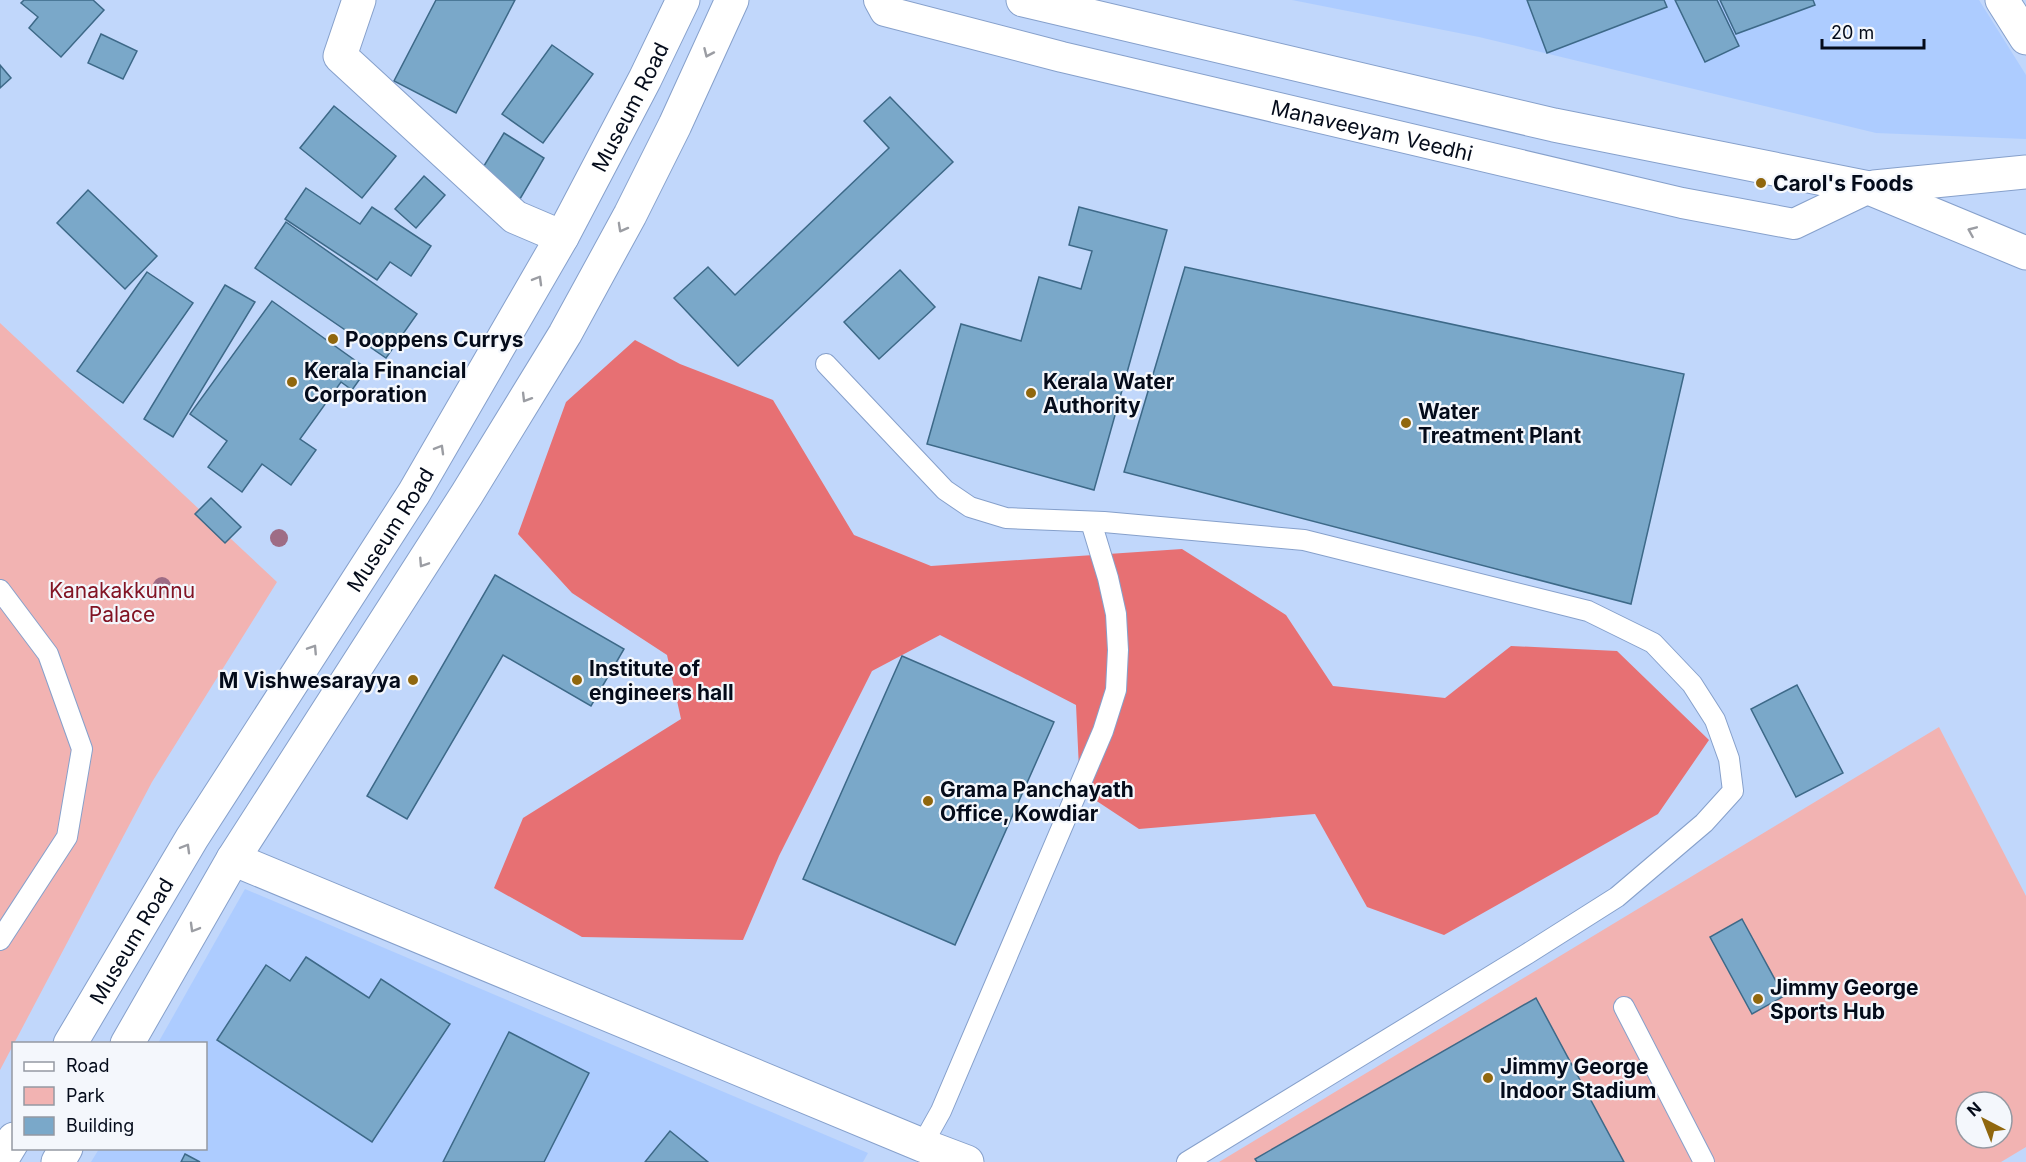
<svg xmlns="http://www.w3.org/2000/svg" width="2026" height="1162" viewBox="0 0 2026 1162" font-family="Inter,sans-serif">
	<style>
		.built { fill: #adccff }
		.green { fill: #f2b3b2; fill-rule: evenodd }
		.forest { fill: #e77073 }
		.building { fill: #7aa8c9; stroke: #3d6988; stroke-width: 1.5 }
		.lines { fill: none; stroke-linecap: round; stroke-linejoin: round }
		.service-casing { stroke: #86a0cb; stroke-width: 22 }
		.pedestrian-casing { stroke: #86a0cb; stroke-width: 32 }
		.minor-casing { stroke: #86a0cb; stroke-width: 35 }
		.secondary-casing { stroke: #86a0cb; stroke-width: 35 }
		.primary-casing { stroke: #86a0cb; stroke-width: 35 }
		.service { stroke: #fff; stroke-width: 20 }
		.pedestrian { stroke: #fff; stroke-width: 30 }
		.minor { stroke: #fff; stroke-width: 33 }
		.secondary { stroke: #fff; stroke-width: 33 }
		.primary { stroke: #fff; stroke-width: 33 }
		.tree { fill: #9e6c85 }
		.oneway { stroke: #9b9da3 }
		.poi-dot { fill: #90670e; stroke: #f4f7fc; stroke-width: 2 }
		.labels { text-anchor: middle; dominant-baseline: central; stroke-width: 4.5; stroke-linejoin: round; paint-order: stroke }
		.street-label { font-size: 21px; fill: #040b1a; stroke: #f4f7fc }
		.poi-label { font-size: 21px; font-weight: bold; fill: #040b1a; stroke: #f4f7fc; text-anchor: start }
		.park-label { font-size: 21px; fill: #821424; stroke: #f4f7fc }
	</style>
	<rect width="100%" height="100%" fill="#c1d7fb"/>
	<!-- built -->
	<g class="built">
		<path d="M 1292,0 L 1979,0 L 2026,75 L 2026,139 L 1876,133 L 1479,37 Z"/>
		<path d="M 245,889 L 868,1153 L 863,1162 L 91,1162 L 99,1149 L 206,1148 L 206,1044 L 158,1043 Z"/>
	</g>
	<!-- green -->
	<g class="green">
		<path d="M 0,323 L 277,582 L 152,782 L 0,1070 Z"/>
		<path d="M 1939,727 L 2026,896 L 2026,1147 L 2001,1162 L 1219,1162 ZM 1966,1102 L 2002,1102 L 2002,1138 L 1966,1138 Z"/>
	</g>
	<!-- forest -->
	<path class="forest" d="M 635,340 L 680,364 L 773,400 L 854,535 L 931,566 L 1182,549 L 1286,615 L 1333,686 L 1445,698 L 1511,646 L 1617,651 L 1709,740 L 1658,814 L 1444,935 L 1367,907 L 1315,814 L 1139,829 L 1080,790 L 1076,705 L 940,635 L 872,671 L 779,856 L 743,940 L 582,937 L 494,888 L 523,818 L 681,719 L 667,655 L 572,593 L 518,534 L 566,402 Z"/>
	<!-- building -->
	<g class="building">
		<path d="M 24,0 L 93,0 L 104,10 L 61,57 L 29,28 L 38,17 L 21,3 Z"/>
		<path d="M 436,0 L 515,0 L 456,113 L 394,81 Z"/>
		<path d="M 1527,0 L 1664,0 L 1667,7 L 1547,53 Z"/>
		<path d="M 1675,0 L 1717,0 L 1739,46 L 1705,62 Z"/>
		<path d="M 1720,0 L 1813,0 L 1815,5 L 1736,34 Z"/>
		<path d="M 101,34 L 137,51 L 123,79 L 88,63 Z"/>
		<path d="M 552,45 L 593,74 L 543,143 L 502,114 Z"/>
		<path d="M 0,65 L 11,78 L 0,88 Z"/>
		<path d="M 890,97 L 953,162 L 738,366 L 674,298 L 708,267 L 735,295 L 889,148 L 864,121 Z"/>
		<path d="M 334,106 L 396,156 L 362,198 L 300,148 Z"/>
		<path d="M 504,133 L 544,158 L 520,199 L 479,174 Z"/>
		<path d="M 424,176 L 445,195 L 416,228 L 395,209 Z"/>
		<path d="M 306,188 L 360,224 L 372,207 L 431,246 L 411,276 L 390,262 L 377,280 L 285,219 Z"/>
		<path d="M 88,190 L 157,256 L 125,289 L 57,223 Z"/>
		<path d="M 1079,207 L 1167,230 L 1094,490 L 927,444 L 961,324 L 1021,341 L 1039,277 L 1081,289 L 1092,251 L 1069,245 Z"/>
		<path d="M 286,222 L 417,314 L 386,358 L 255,268 Z"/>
		<path d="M 1185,267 L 1684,374 L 1631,604 L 1124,472 Z"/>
		<path d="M 900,270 L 935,307 L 879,359 L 844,322 Z"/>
		<path d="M 147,272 L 193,303 L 123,403 L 77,371 Z"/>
		<path d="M 225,285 L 255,302 L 173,437 L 144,419 Z"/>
		<path d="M 272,301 L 367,369 L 352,390 L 341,382 L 300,439 L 316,450 L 291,485 L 262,464 L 242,492 L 208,467 L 227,441 L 190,414 Z"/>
		<path d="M 211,498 L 241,527 L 225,543 L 195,514 Z"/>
		<path d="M 495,575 L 624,649 L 591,706 L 503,655 L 407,819 L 367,796 Z"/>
		<path d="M 902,656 L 1054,722 L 955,945 L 803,879 Z"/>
		<path d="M 1797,685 L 1843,773 L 1796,797 L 1751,709 Z"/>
		<path d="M 1742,919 L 1784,996 L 1752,1014 L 1710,937 Z"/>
		<path d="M 306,957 L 369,998 L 381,979 L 450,1024 L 372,1142 L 217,1040 L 266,965 L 290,981 Z"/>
		<path d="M 1536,998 L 1624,1162 L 1257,1162 L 1255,1159 Z"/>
		<path d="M 509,1032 L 589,1073 L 544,1162 L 443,1162 Z"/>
		<path d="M 670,1131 L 708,1162 L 645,1162 Z"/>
		<path d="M 185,1154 L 200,1162 L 181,1162 Z"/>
	</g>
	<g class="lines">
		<defs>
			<g id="service">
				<path d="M 826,364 L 945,490 L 970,507 L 1006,518 L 1104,522 L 1304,540 L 1588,611 L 1653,643 L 1692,684 L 1715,720 L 1729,759 L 1733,791 L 1704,823 L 1617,897 L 1527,954 L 1187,1162"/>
				<path d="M 0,590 L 48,654 L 82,749 L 67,837 L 0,940"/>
				<path d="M 1624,1007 L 1704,1162"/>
				<path d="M 922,1145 L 941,1111 L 1103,731 L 1116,690 L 1118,650 L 1116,614 L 1108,578 L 1091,522"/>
			</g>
			<g id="pedestrian">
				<path id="s1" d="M 879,0 L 885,11 L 1062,57 L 1682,203 L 1794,224 L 1869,188"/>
			</g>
			<g id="minor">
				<path d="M 359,0 L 340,56 L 515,217 L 562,237"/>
				<path d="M 233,859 L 922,1145 L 967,1162"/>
			</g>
			<g id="secondary">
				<path d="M 1023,0 L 1554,125 L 1869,188 L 2026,253"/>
				<path d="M 1874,187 L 2026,172"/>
			</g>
			<g id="primary">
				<path d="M 2002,0 L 2026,38"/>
				<path id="s2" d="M 70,1044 L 192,838 L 414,493 L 562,237 L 645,79 L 683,0"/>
				<path d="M 127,1044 L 233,859 L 467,494 L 565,334 L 630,215 L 675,125 L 732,0"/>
				<path d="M 0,1162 L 14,1139"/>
				<path d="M 58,1162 L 66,1148"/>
			</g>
		</defs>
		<!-- service casing -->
		<use href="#service" class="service-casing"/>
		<!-- pedestrian casing -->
		<use href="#pedestrian" class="pedestrian-casing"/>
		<!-- minor casing -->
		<use href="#minor" class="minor-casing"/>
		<!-- secondary casing -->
		<use href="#secondary" class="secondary-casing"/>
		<!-- primary casing -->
		<use href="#primary" class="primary-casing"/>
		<!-- service -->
		<use href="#service" class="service"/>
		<!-- pedestrian -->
		<use href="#pedestrian" class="pedestrian"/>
		<!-- minor -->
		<use href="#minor" class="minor"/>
		<!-- secondary -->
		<use href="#secondary" class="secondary"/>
		<!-- primary -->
		<use href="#primary" class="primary"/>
	</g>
	<!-- trees -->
	<g class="tree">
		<circle cx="279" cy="538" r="9"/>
		<circle cx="162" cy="586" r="9"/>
	</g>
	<!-- one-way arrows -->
	<defs><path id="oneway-chevron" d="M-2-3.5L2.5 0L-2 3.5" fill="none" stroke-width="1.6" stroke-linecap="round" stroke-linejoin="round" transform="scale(1.5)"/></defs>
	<g class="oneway">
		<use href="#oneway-chevron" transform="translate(708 53) rotate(114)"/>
		<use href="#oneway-chevron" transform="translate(622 228) rotate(119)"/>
		<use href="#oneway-chevron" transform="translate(1972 231) rotate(-157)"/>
		<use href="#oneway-chevron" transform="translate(538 280) rotate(-60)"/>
		<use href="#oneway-chevron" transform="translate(526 398) rotate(121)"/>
		<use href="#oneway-chevron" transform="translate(440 449) rotate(-60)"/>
		<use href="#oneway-chevron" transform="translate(423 563) rotate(123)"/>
		<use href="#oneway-chevron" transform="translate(313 649) rotate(-57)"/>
		<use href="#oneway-chevron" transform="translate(186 848) rotate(-60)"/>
		<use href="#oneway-chevron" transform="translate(194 928) rotate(120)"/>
	</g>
	<!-- markers -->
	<g class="poi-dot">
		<circle cx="1761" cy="183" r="6"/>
		<circle cx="333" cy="339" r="6"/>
		<circle cx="292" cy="382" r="6"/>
		<circle cx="1031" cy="393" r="6"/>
		<circle cx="1406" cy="423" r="6"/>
		<circle cx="413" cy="680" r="6"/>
		<circle cx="577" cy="680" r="6"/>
		<circle cx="928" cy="801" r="6"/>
		<circle cx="1758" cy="999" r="6"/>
		<circle cx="1488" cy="1078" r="6"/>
	</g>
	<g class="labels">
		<!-- street labels -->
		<g class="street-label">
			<text stroke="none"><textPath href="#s2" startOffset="1092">Museum Road</textPath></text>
			<text stroke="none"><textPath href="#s1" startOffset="514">Manaveeyam Veedhi</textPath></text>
			<text stroke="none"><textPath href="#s2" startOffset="606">Museum Road</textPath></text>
			<text stroke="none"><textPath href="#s2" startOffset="120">Museum Road</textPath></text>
		</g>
		<!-- poi labels -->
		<g class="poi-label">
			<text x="1773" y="183">Carol's Foods</text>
			<text x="345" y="339">Pooppens Currys</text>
			<text x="304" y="370">Kerala Financial<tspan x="304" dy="24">Corporation</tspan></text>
			<text x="1043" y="381">Kerala Water<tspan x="1043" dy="24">Authority</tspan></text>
			<text x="1418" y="411">Water<tspan x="1418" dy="24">Treatment Plant</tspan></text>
			<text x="589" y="668">Institute of<tspan x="589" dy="24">engineers hall</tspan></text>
			<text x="401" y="680" text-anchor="end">M Vishwesarayya</text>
			<text x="940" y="789">Grama Panchayath<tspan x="940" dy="24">Office, Kowdiar</tspan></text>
			<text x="1770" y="987">Jimmy George<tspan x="1770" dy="24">Sports Hub</tspan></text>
			<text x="1500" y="1066">Jimmy George<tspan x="1500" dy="24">Indoor Stadium</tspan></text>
		</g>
		<!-- park labels -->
		<g class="park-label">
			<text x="122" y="590">Kanakakkunnu<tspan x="122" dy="24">Palace</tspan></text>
		</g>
	</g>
	<!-- legend -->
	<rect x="12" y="1042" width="195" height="108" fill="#f4f7fc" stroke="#9499a2" stroke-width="1.5"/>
	<rect x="24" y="1062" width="30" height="9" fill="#ffffff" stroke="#9499a2" stroke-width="1.5"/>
	<text x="66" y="1072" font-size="18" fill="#040b1a">Road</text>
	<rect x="24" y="1087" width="30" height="18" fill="#f2b3b2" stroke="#9499a2" stroke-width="1.5"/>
	<text x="66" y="1102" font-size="18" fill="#040b1a">Park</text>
	<rect x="24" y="1117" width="30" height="18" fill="#7aa8c9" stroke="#9499a2" stroke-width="1.5"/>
	<text x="66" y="1132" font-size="18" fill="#040b1a">Building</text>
	<!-- north arrow -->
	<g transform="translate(1984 1120) rotate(318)"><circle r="28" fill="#f4f7fc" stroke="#9499a2" stroke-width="1.5"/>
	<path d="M0-4.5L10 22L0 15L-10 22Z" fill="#90670e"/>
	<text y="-9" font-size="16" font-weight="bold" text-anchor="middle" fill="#040b1a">N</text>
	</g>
	<!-- scale -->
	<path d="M1822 39v9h102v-9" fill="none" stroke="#040b1a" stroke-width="3"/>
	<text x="1831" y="39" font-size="18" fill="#040b1a" stroke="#f4f7fc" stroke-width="4.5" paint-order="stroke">20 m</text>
</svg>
